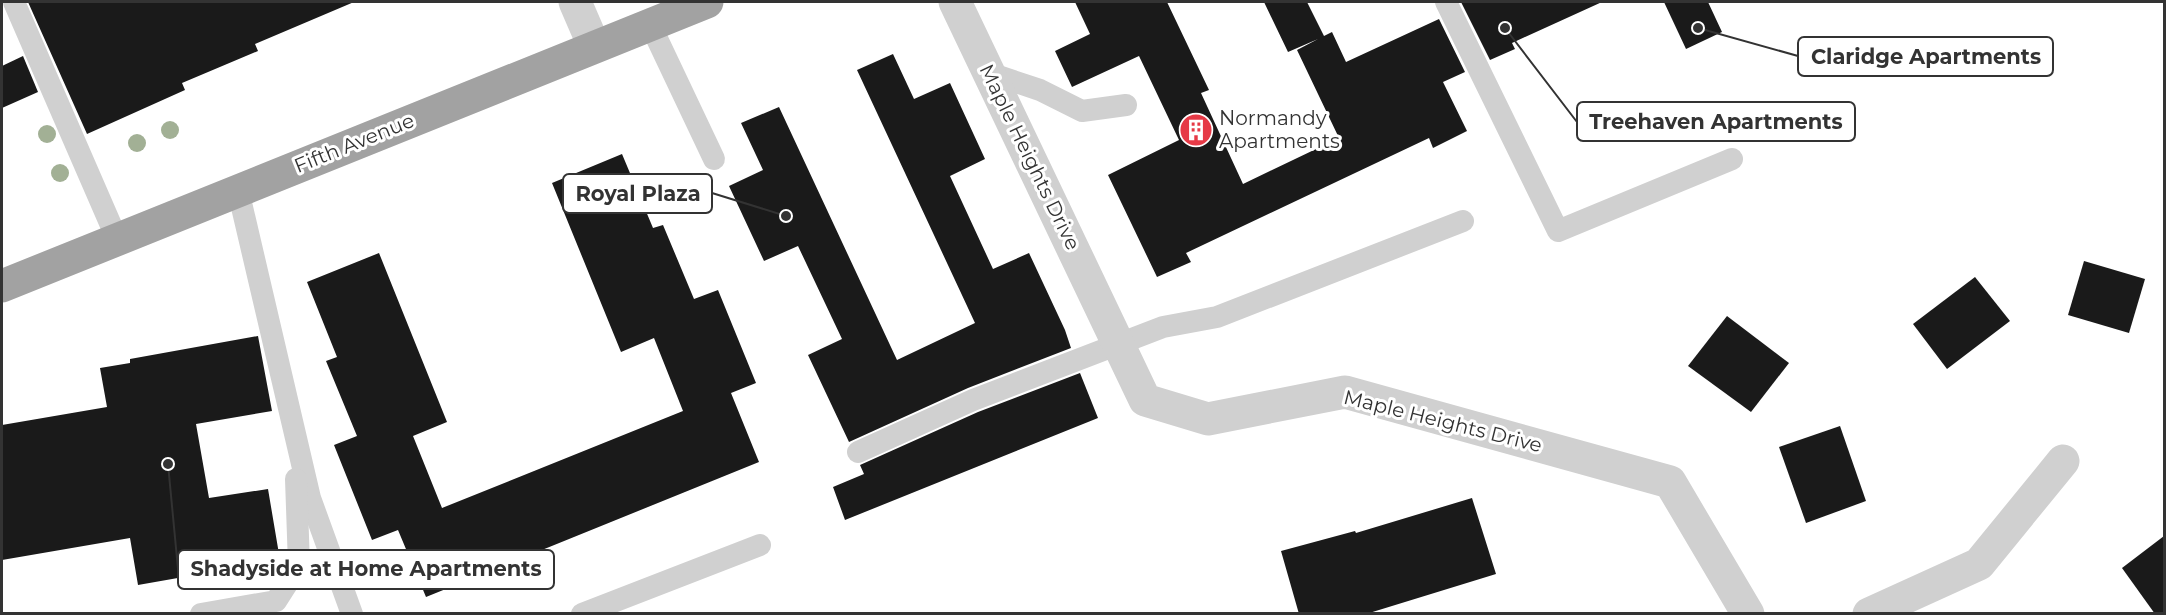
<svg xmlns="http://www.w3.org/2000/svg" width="2166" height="615" viewBox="0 0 2166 615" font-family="Montserrat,sans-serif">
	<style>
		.building { fill: #1a1a1a }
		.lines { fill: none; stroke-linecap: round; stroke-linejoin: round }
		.service { stroke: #d0d0d0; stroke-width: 22 }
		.minor { stroke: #d0d0d0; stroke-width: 33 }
		.trunk { stroke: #a2a2a2; stroke-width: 33 }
		.tree { fill: #a2b095 }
		.labels { text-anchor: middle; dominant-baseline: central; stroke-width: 6; stroke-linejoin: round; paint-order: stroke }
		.poi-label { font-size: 20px; fill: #333; stroke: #fff; text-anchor: start }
		.street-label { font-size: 20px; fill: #333; stroke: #fff }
		.leader { fill: none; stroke: #333; stroke-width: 2 }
		.callout-dot { fill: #333; stroke: #fff; stroke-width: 2 }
		.callout { fill: #fff; stroke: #333; stroke-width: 2 }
		.callout-label { font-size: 21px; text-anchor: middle; font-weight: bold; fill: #333 }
	</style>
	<rect width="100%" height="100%" fill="#fff"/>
	<!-- building -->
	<g class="building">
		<path d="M 28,2 L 354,2 L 255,44 L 258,51 L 182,83 L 185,90 L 87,134 Z"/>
		<path d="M 1075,2 L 1167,2 L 1209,90 L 1201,93 L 1243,184 L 1339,138 L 1297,50 L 1318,39 L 1288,52 L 1264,2 L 1307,2 L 1324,36 L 1332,32 L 1346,62 L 1439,19 L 1465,72 L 1443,82 L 1467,131 L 1433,148 L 1429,138 L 1186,253 L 1191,262 L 1157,277 L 1108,175 L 1179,140 L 1139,56 L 1072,87 L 1055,51 L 1090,34 Z"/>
		<path d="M 1461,2 L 1602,2 L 1512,43 L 1515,49 L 1490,60 Z"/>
		<path d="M 1664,2 L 1708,2 L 1722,32 L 1686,49 Z"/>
		<path d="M 893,54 L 914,99 L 950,83 L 985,159 L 950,176 L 993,269 L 1029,253 L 1065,330 L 1071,348 L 968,388 L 849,442 L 808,355 L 842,339 L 798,246 L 764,261 L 729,186 L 763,170 L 741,123 L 779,107 L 897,360 L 975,323 L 857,70 Z"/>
		<path d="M 23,56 L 38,92 L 2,108 L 2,66 Z"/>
		<path d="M 622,154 L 653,228 L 663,225 L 694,299 L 718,290 L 756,383 L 731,393 L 759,462 L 426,597 L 398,530 L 372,540 L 334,445 L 357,436 L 326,361 L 337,357 L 307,282 L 379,253 L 447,422 L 413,436 L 442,508 L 683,411 L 654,338 L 621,352 L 552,183 Z"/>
		<path d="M 2084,261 L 2145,279 L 2129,333 L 2068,315 Z"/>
		<path d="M 1975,277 L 2010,321 L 1947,369 L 1913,324 Z"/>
		<path d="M 1727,316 L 1789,363 L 1751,412 L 1688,366 Z"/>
		<path d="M 258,336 L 272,411 L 196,424 L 209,498 L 268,489 L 280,560 L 138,585 L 130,538 L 2,560 L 2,425 L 107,407 L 100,368 L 130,363 L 130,359 Z"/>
		<path d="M 1080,373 L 1098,418 L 845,520 L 833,487 L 864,474 L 860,465 L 978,412 Z"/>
		<path d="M 1840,426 L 1866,501 L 1806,523 L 1779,447 Z"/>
		<path d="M 1472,498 L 1496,574 L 1366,614 L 1299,614 L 1281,551 L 1355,531 L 1356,533 Z"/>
		<path d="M 2164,536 L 2164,614 L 2155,614 L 2122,568 Z"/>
	</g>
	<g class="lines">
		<!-- service -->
		<g class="service">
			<path d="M 14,2 L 117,239"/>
			<path d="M 1446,2 L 1558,231 L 1732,159"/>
			<path d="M 650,24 L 714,159"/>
			<path d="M 989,73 L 1040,90 L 1082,111 L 1126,105"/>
			<path d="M 238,190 L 310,498 L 352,614"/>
			<path d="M 858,452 L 973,400 L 1163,327 L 1217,317 L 1463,221"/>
			<path d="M 201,614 L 276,601 L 299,565 L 296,479"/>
			<path d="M 582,614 L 760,545"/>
		</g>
		<!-- minor -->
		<g class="minor">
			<path d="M 575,2 L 594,46"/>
			<path d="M 955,2 L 1145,400 L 1208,419 L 1345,392 L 1670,482 L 1748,614"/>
			<path d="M 1869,614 L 1979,564 L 2063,461"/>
		</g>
		<!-- trunk -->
		<path class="trunk" d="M 2,286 L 707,2"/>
	</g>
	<!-- trees -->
	<g class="tree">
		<circle cx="170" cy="130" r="9"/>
		<circle cx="47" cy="134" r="9"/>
		<circle cx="137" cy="143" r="9"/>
		<circle cx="60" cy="173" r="9"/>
	</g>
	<!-- icons -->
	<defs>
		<symbol id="building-disc" viewBox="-11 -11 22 22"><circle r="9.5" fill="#e63946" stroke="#fff"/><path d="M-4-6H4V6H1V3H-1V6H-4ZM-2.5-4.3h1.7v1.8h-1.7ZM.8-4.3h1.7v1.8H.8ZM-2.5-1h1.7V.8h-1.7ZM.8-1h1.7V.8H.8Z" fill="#fff"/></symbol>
	</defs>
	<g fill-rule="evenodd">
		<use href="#building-disc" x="1177" y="111" width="38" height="38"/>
	</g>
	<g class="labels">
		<!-- poi labels -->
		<g class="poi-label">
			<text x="1219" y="118">Normandy<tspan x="1219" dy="23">Apartments</tspan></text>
		</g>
		<!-- street labels -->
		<g class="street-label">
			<text transform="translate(354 143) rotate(-22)">Fifth Avenue</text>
			<text transform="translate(1030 157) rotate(64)">Maple Heights Drive</text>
			<text transform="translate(1443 421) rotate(14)">Maple Heights Drive</text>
		</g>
	</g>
	<!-- callouts -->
	<path class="leader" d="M1698 28L1798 56M1505 28L1577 122M786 216L712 193M168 464L178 569"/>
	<g class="callout-dot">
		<circle cx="1698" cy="28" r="6"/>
		<circle cx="1505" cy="28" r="6"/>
		<circle cx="786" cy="216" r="6"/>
		<circle cx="168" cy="464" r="6"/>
	</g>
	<g class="callout">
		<rect x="1798" y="37" width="255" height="39" rx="6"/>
		<rect x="1577" y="102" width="278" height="39" rx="6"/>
		<rect x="563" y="174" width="149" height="39" rx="6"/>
		<rect x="178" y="550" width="376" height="39" rx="6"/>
	</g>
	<g class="callout-label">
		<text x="1926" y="64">Claridge Apartments</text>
		<text x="1716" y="129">Treehaven Apartments</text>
		<text x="638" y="201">Royal Plaza</text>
		<text x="366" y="576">Shadyside at Home Apartments</text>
	</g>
	<!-- border -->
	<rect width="2166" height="615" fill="none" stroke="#333333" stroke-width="6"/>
</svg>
